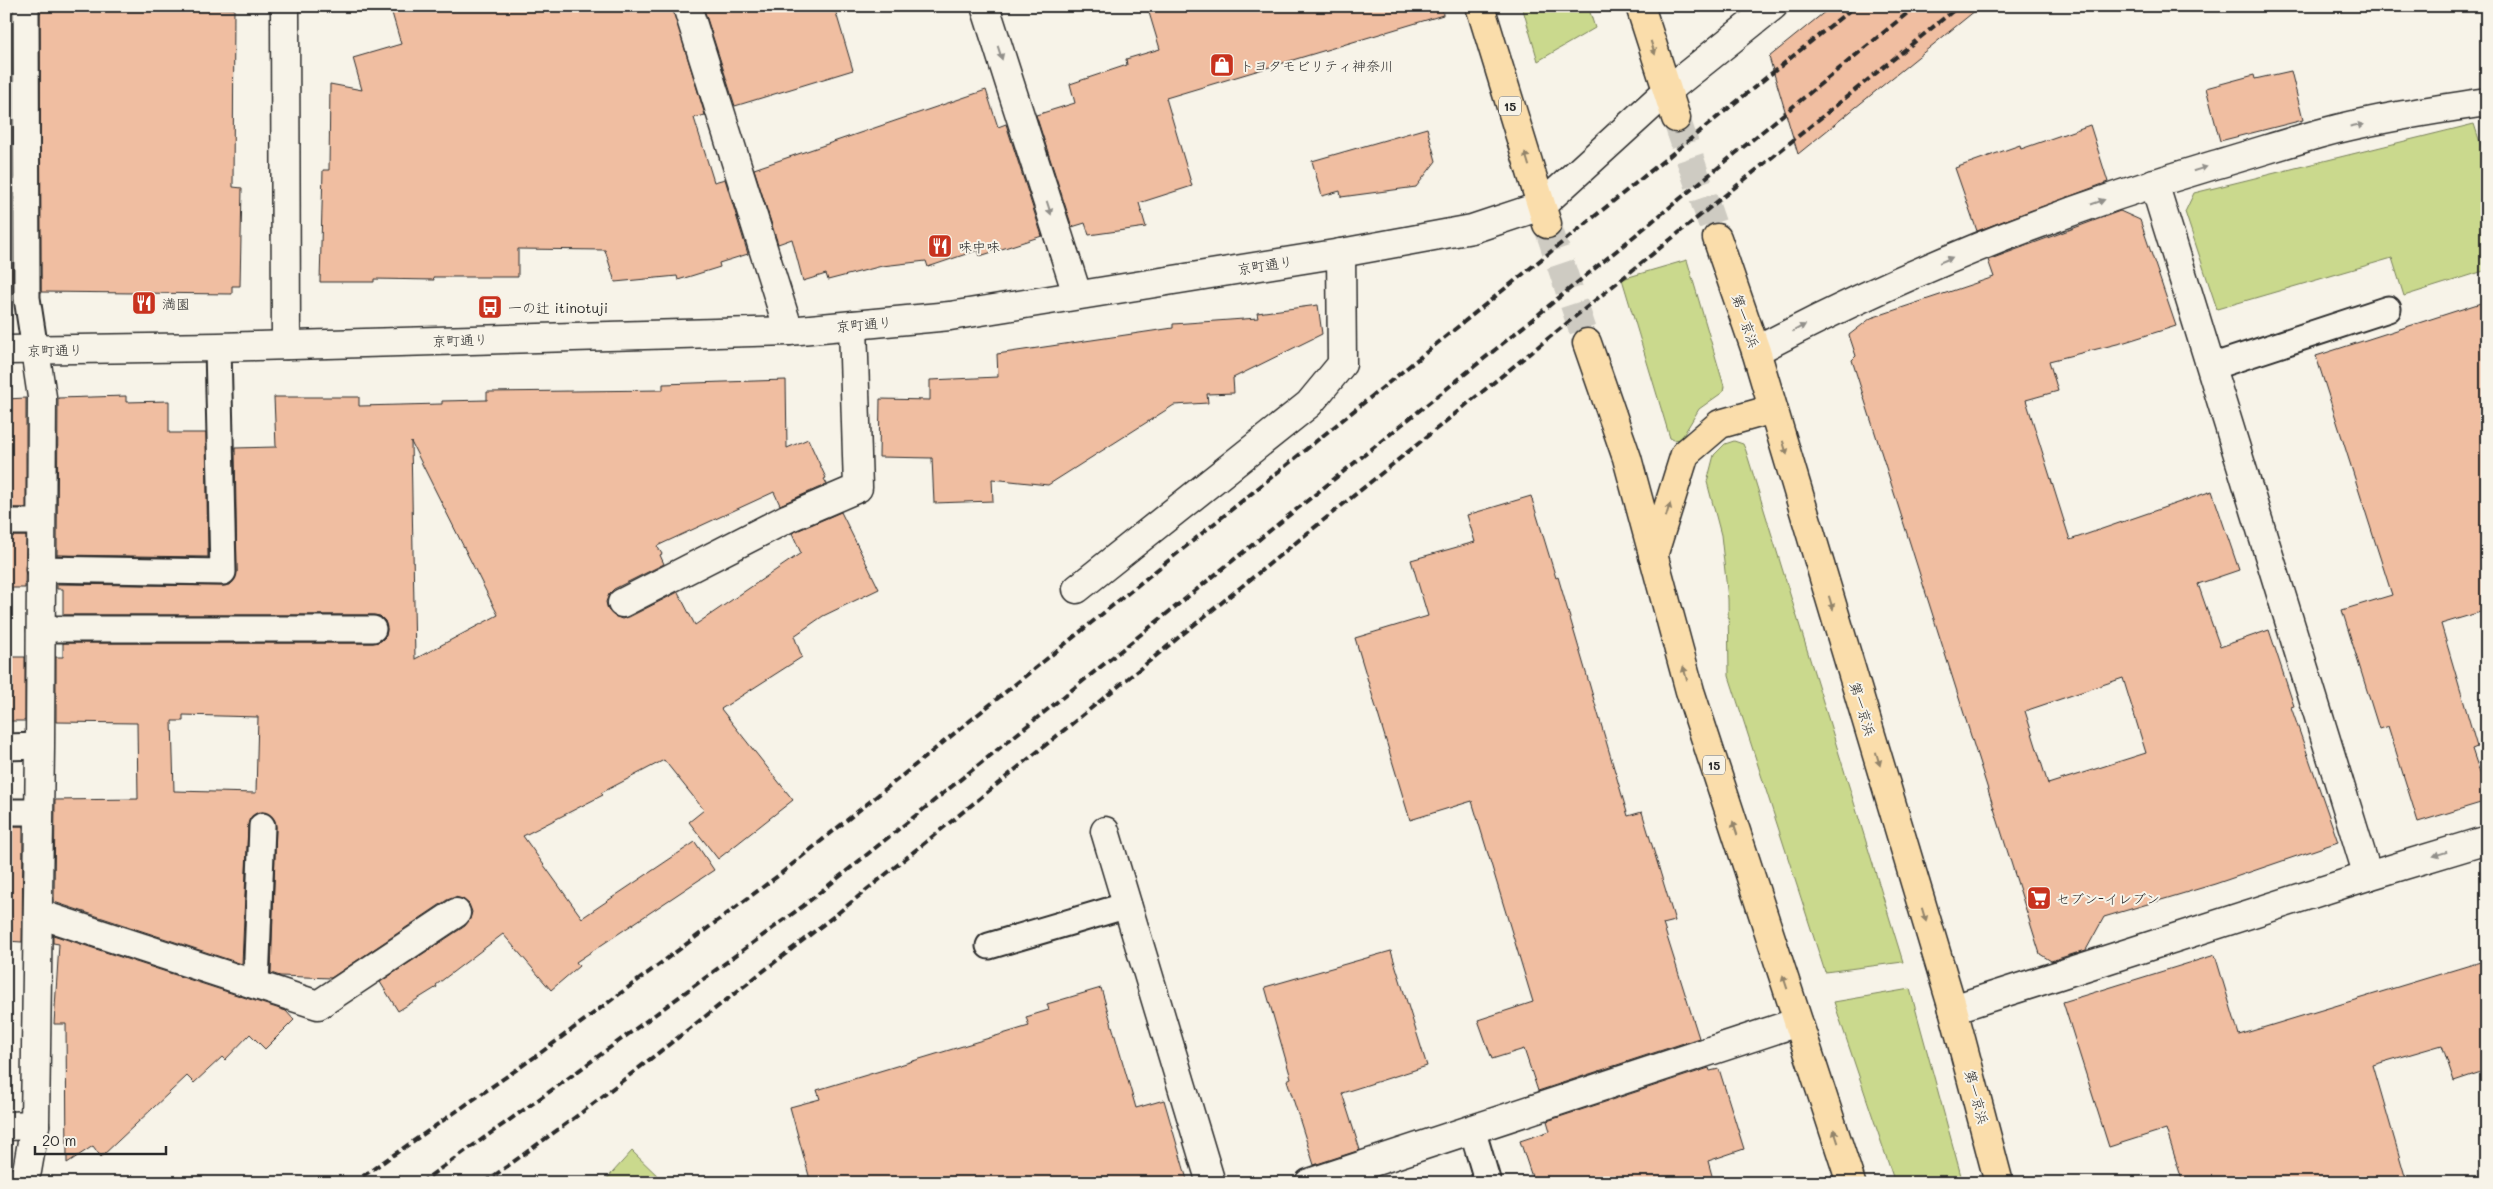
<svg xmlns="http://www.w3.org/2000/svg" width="2493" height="1189" viewBox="0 0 2493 1189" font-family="Mali,'Klee One',sans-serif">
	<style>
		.green { fill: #cad98d; stroke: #7a825c }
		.building { fill: #f0bea1; stroke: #2b2b2b; fill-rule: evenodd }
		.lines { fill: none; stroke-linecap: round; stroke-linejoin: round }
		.trunk-tunnel { stroke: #cecbc2; stroke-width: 28; stroke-dasharray: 28 14; stroke-linecap: butt }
		.service-casing { stroke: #2b2b2b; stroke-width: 29 }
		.minor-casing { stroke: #2b2b2b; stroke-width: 31 }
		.tertiary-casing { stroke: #2b2b2b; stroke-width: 31 }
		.trunk-casing { stroke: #2b2b2b; stroke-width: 31 }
		.service { stroke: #f7f3e8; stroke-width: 25 }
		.minor { stroke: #f7f3e8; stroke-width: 28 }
		.tertiary { stroke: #f7f3e8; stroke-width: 28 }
		.trunk { stroke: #faddab; stroke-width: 28 }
		.rail { stroke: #2b2b2b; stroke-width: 4; stroke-dasharray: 8 4; stroke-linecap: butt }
		.oneway { fill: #92846b }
		.oneway2 { fill: #918f8a }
		.labels { text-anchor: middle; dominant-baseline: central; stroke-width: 4; stroke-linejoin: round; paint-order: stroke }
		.shield { fill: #f7f3e8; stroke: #686764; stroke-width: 1 }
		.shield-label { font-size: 12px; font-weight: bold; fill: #2b2b2b }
		.poi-label { font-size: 14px; fill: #2b2b2b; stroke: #f7f3e8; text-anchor: start }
		.street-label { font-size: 14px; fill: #2b2b2b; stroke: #f7f3e8 }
	</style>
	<rect width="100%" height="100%" fill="#f7f3e8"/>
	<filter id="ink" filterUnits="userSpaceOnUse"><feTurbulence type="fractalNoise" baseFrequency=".02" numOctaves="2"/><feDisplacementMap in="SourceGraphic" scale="10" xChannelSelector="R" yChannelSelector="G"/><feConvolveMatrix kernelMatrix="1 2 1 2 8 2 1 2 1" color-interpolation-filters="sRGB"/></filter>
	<g filter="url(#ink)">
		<!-- green -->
		<g class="green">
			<path d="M 1522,6 L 1588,6 L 1595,28 L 1538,61 Z"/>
			<path d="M 2474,124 L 2487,164 L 2487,270 L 2404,296 L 2392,258 L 2217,309 L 2185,212 L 2194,193 Z"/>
			<path d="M 1687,260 L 1724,386 L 1723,392 L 1699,409 L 1681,439 L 1674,440 L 1670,438 L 1622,279 Z"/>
			<path d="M 1734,441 L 1743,444 L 1746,451 L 1903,962 L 1825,972 L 1729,676 L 1728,599 L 1721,535 L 1707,482 L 1714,455 L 1725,444 Z"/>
			<path d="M 1910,989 L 1963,1183 L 1895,1183 L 1834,1002 Z"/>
			<path d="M 632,1151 L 665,1183 L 603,1183 Z"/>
		</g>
		<!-- building -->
		<g class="building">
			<path d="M 6,6 L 12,6 L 13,293 L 6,293 Z"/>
			<path d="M 40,6 L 234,9 L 233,187 L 242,188 L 240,286 L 232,286 L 232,294 L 41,292 Z"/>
			<path d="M 390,6 L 672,6 L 705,115 L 694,118 L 714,182 L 725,179 L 748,254 L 719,263 L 720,267 L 678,280 L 677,276 L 615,282 L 605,250 L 518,249 L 518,277 L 433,277 L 434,280 L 374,279 L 374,282 L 320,282 L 323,170 L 329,170 L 330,84 L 362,90 L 353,58 L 401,44 Z"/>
			<path d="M 703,6 L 834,6 L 853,70 L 735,106 Z"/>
			<path d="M 1147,6 L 1442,6 L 1443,15 L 1166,98 L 1192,186 L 1139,203 L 1146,227 L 1089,235 L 1085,223 L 1072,227 L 1036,115 L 1075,103 L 1070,84 L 1127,65 L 1126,59 L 1160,49 Z"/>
			<path d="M 1832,6 L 1981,6 L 1798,154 L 1769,57 Z"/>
			<path d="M 2291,71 L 2303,120 L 2220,141 L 2206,88 L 2254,75 L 2255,79 Z"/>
			<path d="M 986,90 L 998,127 L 1006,124 L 1042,236 L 980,256 L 978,250 L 928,267 L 926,261 L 882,266 L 828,280 L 826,274 L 803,281 L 792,239 L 778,244 L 754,169 Z"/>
			<path d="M 2090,125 L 2108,182 L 1977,231 L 1955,168 L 2020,145 L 2021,149 Z"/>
			<path d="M 1427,128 L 1436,161 L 1416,187 L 1341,197 L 1340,191 L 1322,196 L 1312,161 Z"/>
			<path d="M 2120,211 L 2140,220 L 2176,326 L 2125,342 L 2049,361 L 2058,391 L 2026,400 L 2070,540 L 2212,491 L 2239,570 L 2198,584 L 2220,647 L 2269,630 L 2294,706 L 2291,707 L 2338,842 L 2215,884 L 2104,917 L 2086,950 L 2051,961 L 2040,954 L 1852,360 L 1856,356 L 1849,335 L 1871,318 L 1994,277 L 1988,260 ZM 2123,678 L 2146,753 L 2048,784 L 2025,711 Z"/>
			<path d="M 2487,301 L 2487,610 L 2441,624 L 2477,747 L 2472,749 L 2487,794 L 2487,801 L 2418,822 L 2388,726 L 2379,729 L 2342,610 L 2392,595 L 2316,356 Z"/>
			<path d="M 1318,305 L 1322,334 L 1233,378 L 1234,393 L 1207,394 L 1208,403 L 1174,405 L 1048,485 L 992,479 L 993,501 L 934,503 L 932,458 L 879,457 L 880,399 L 930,400 L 930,380 L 998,377 L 997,354 L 1173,328 L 1173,324 L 1258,318 L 1257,313 Z"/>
			<path d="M 786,380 L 787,448 L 808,439 L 826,478 L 824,479 L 827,484 L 780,505 L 774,492 L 657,546 L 662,554 L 660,555 L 664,564 L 614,589 L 609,594 L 606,602 L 608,610 L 614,616 L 622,619 L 629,617 L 678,592 L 695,625 L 801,553 L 792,533 L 841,512 L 879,589 L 823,616 L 794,636 L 802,657 L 721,709 L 793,800 L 718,859 L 689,822 L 704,810 L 664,760 L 601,793 L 603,795 L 523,836 L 582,918 L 695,842 L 714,870 L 576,962 L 579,966 L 551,990 L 503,934 L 436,985 L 437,987 L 398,1011 L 380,982 L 465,926 L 470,919 L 472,912 L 469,904 L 463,899 L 455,897 L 447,900 L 331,978 L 280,976 L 271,973 L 276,827 L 274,819 L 263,812 L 255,814 L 250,819 L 248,825 L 242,964 L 54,902 L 55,800 L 138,799 L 137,723 L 56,722 L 56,657 L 63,657 L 63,643 L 373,643 L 381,641 L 386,636 L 387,629 L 385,621 L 380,616 L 373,615 L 63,615 L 63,589 L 57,589 L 57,584 L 223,586 L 230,585 L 235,579 L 237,572 L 235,448 L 276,447 L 274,397 L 359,397 L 359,406 L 442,404 L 442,401 L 487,400 L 487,392 L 663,390 L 663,384 ZM 411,442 L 498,615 L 415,659 ZM 183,715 L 258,717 L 256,793 L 174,791 L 172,721 L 183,721 Z"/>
			<path d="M 126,396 L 126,402 L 169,401 L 169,433 L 206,433 L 208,557 L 57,555 L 58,398 Z"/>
			<path d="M 26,398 L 26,508 L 6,508 L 6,399 Z"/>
			<path d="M 1531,496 L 1556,578 L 1558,577 L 1628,816 L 1642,812 L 1675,921 L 1663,924 L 1699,1038 L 1538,1091 L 1524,1049 L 1492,1059 L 1478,1020 L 1533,1002 L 1472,801 L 1410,820 L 1355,638 L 1428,616 L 1411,560 L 1475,542 L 1467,515 Z"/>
			<path d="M 6,536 L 26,536 L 25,588 L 6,588 Z"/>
			<rect x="6" y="657" width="19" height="64"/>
			<path d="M 6,826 L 23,826 L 22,942 L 6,941 Z"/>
			<path d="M 53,935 L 286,1011 L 294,1020 L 265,1049 L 250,1034 L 225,1060 L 222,1057 L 194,1083 L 187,1076 L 101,1157 L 93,1146 L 67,1163 L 66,1024 L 54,1024 L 59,944 L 53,943 Z"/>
			<path d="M 1391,951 L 1427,1066 L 1342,1093 L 1360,1150 L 1314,1165 L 1287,1080 L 1291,1078 L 1265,987 Z"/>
			<path d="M 2215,955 L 2239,1035 L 2487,960 L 2487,1070 L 2454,1081 L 2442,1045 L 2373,1065 L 2407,1183 L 2183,1183 L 2166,1129 L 2109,1147 L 2063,1002 Z"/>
			<path d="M 1101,988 L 1136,1108 L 1164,1100 L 1188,1183 L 811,1183 L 790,1107 L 820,1099 L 817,1090 L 1029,1026 L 1026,1017 L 1049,1010 L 1047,1004 Z"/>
			<path d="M 1709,1068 L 1710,1071 L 1719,1069 L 1744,1149 L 1708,1161 L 1714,1183 L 1534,1183 L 1520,1141 L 1550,1131 L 1547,1121 Z"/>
		</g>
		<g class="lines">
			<!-- trunk-tunnel -->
			<g class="trunk-tunnel">
				<path d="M 1676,118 L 1717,238"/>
				<path d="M 1547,224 L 1587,343"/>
			</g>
			<defs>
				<g id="service">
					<path d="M 26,6 L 27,298 L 35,350"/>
					<path d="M 2211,367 L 2388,309"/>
					<path d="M 6,522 L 40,522"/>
					<path d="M 39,569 L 223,572 L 218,347"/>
					<path d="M 40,629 L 373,629"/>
					<path d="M 6,747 L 40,746"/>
					<path d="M 6,812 L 40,812"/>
					<path d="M 989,946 L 1128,905"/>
					<path d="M 256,985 L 262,826"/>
					<path d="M 1472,1129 L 1488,1183"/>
				</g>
				<g id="minor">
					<path d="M 285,6 L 286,345"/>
					<path d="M 687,6 L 789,331"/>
					<path d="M 985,6 L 1077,294"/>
					<path d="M 2154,183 L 2368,876"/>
					<path d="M 1756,351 C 1902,273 2055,212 2214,165 C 2249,155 2283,144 2318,134 C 2373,119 2431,110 2487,102"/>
					<path d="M 1077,589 L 1309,404 L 1342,364 L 1341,253"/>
					<path d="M 622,603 L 788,518 L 858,488 L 853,325"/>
					<path d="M 1105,831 L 1211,1183"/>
					<path d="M 39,914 L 318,1005 L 456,913"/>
					<path d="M 1953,1009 L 2368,876 L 2487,840"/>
					<path d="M 6,1126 L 35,1125"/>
					<path d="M 19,1183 L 27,1171 L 35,1125 L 40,746 L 42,397 L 35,350"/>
					<path d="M 1309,1183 L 1798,1022"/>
				</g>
				<path id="tertiary" d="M 6,350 L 218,347 L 789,331 L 950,316 L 1341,253 L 1472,229 L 1541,206 L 1667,91 L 1773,6"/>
				<g id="trunk">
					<path d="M 1480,6 L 1547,224"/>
					<path d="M 1640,6 L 1676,118"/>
					<path d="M 1717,238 L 1756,351 L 1953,1009 L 1999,1183"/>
					<path d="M 1587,343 L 1627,458 L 1690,691 L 1851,1183"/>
					<path d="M 1653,556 L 1685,454 L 1720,424 L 1773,409"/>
				</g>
			</defs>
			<!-- service casing -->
			<use href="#service" class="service-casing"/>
			<!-- minor casing -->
			<use href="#minor" class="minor-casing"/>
			<!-- tertiary casing -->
			<use href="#tertiary" class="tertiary-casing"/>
			<!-- trunk casing -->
			<use href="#trunk" class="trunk-casing"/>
			<!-- service -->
			<use href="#service" class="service"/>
			<!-- minor -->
			<use href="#minor" class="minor"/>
			<!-- tertiary -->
			<use href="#tertiary" class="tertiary"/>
			<!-- trunk -->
			<use href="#trunk" class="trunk"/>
			<!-- rail -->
			<g class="rail">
				<path d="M 353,1183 L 539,1054 L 779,875 L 1855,6"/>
				<path d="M 420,1183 L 559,1085 L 803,906 L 1496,349 L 1916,6"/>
				<path d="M 484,1183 L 581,1113 L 838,913 L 1959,6"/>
			</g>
		</g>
		<!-- one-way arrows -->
		<defs><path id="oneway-solid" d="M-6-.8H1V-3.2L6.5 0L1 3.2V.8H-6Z" transform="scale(1.25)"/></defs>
		<g class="oneway">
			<use href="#oneway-solid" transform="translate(1653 48) rotate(72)"/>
			<use href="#oneway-solid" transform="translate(1527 159) rotate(-107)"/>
			<use href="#oneway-solid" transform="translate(1785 448) rotate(73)"/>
			<use href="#oneway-solid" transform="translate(1668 510) rotate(-73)"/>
			<use href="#oneway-solid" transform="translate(1831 603) rotate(73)"/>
			<use href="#oneway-solid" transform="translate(1685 673) rotate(-105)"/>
			<use href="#oneway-solid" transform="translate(1878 759) rotate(73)"/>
			<use href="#oneway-solid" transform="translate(1735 828) rotate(-108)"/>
			<use href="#oneway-solid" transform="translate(1924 915) rotate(73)"/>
			<use href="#oneway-solid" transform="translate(1785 982) rotate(-108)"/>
			<use href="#oneway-solid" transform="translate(1836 1136) rotate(-108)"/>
		</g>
		<g class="oneway2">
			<use href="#oneway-solid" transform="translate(1000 53) rotate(72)"/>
			<use href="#oneway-solid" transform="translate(2357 126) rotate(-11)"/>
			<use href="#oneway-solid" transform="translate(2200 169) rotate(-17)"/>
			<use href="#oneway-solid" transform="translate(2098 202) rotate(-19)"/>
			<use href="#oneway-solid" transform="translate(1049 208) rotate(72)"/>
			<use href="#oneway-solid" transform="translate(1946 260) rotate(-23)"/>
			<use href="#oneway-solid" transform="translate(1799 328) rotate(-28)"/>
			<use href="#oneway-solid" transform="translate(2440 854) rotate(163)"/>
		</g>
	</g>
	<!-- icons -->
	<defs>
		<symbol id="shop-square" viewBox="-11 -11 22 22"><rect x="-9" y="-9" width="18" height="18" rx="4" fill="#c8321e" stroke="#f7f3e8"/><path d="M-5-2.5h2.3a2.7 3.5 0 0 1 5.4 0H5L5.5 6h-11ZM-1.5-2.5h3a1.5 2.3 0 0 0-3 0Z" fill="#fff"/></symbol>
		<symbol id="restaurant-square" viewBox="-11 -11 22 22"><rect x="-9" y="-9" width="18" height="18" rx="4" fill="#c8321e" stroke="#f7f3e8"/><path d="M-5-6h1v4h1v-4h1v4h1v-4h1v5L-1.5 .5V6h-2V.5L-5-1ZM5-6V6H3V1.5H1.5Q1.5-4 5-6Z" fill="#fff"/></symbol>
		<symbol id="bus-square" viewBox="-11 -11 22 22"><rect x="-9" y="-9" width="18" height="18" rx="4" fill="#c8321e" stroke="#f7f3e8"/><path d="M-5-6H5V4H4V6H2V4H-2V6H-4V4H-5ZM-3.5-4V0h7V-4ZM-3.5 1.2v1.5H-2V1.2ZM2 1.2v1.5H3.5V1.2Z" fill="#fff"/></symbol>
		<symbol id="supermarket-square" viewBox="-11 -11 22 22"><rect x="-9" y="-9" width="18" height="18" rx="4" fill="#c8321e" stroke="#f7f3e8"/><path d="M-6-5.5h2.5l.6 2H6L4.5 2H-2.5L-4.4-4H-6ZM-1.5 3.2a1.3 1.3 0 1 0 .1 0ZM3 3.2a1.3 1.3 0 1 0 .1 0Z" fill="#fff"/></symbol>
	</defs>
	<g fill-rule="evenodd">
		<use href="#shop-square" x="1208" y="51" width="28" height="28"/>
		<use href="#restaurant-square" x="926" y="232" width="28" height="28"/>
		<use href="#restaurant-square" x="130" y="289" width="28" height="28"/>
		<use href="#bus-square" x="476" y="293" width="28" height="28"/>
		<use href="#supermarket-square" x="2025" y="884" width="28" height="28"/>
	</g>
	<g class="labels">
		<!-- shield labels -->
		<g class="shield">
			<rect x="1499" y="96.5" width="22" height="19" rx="4"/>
			<rect x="1703" y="755.5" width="22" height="19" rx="4"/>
		</g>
		<g class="shield-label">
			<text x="1510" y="106">15</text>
			<text x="1714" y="765">15</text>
		</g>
		<!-- poi labels -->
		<g class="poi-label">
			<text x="1240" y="65">トヨタモビリティ神奈川</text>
			<text x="958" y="246">味中味</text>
			<text x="162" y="303">満園</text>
			<text x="508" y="307">一の辻 itinotuji</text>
			<text x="2056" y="898">セブン-イレブン</text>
		</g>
		<!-- street labels -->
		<g class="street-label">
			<text transform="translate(1265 265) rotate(-9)">京町通り</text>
			<text transform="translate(1746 321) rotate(71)">第一京浜</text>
			<text transform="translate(864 324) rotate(-5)">京町通り</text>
			<text transform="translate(460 340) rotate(-2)">京町通り</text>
			<text transform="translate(55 350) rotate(-1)">京町通り</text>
			<text transform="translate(1863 709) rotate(73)">第一京浜</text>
			<text transform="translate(1977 1097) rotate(75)">第一京浜</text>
		</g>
	</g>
	<!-- margin -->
	<rect width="2493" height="1189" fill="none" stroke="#f7f3e8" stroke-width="25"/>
	<rect x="12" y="12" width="2468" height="1164" fill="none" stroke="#2b2b2b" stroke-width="2" filter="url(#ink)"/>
	<!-- scale -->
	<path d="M35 1146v8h131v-8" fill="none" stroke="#2b2b2b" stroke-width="2.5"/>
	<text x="42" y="1146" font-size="15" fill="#2b2b2b" stroke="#f7f3e8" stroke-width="4" paint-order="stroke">20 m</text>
</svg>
